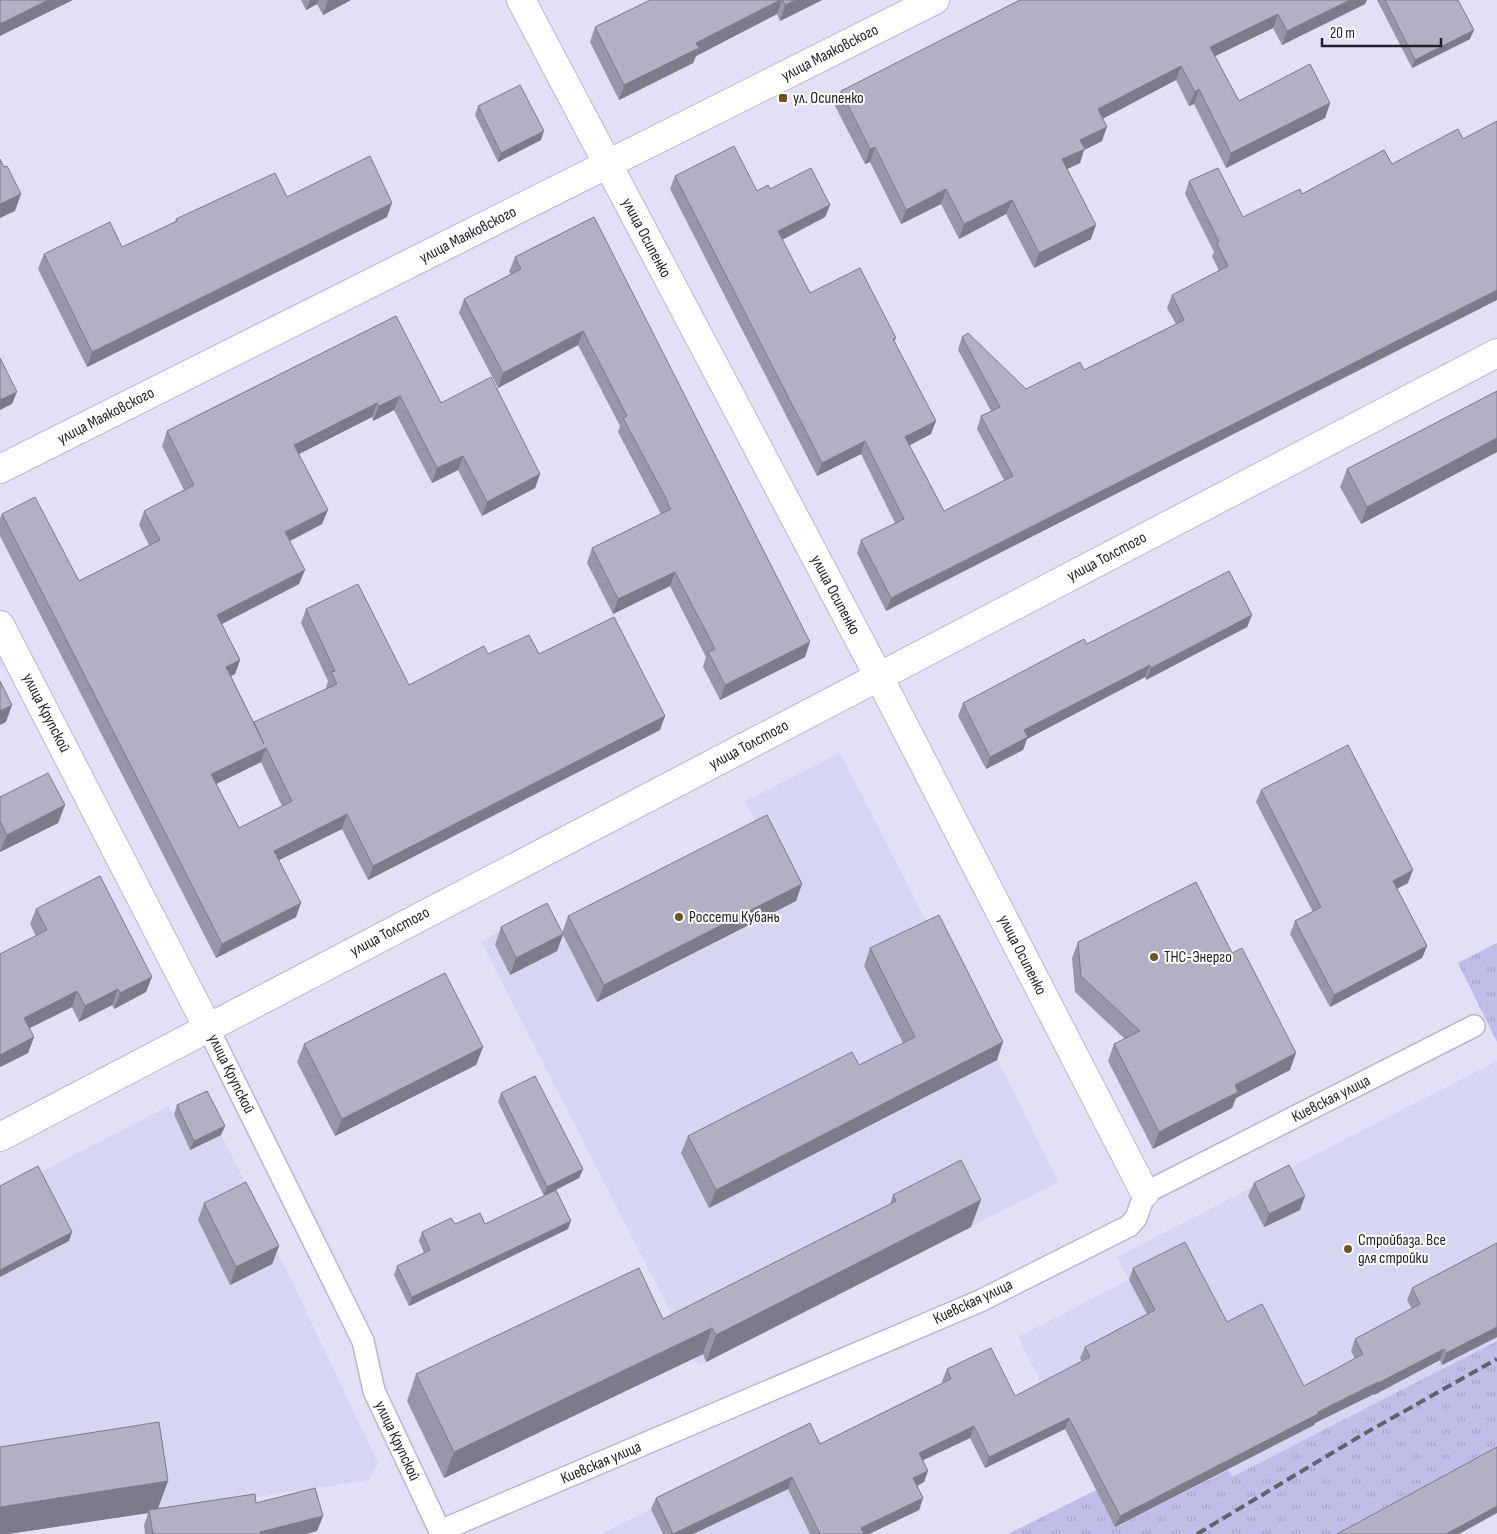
<svg xmlns="http://www.w3.org/2000/svg" width="1497" height="1534" viewBox="0 0 1497 1534" font-family="'Sofia Sans Condensed',sans-serif">
	<style>
		.built { fill: #d6d5f2 }
		.grass { fill: url(#grass-tufts) }
		.lines { fill: none; stroke-linecap: round; stroke-linejoin: round }
		.service-casing { stroke: #b7b6cb; stroke-width: 24 }
		.minor-casing { stroke: #b7b6cb; stroke-width: 30 }
		.tertiary-casing { stroke: #b7b6cb; stroke-width: 30 }
		.service { stroke: #fff; stroke-width: 21 }
		.minor { stroke: #fff; stroke-width: 28 }
		.tertiary { stroke: #fff; stroke-width: 28 }
		.rail { stroke: #62616d; stroke-width: 4; stroke-dasharray: 10 5; stroke-linecap: butt }
		.wall { fill: #9897a9; fill-rule: evenodd }
		.shaded-wall { fill: #7c7b8a }
		.building { fill: #b1b0c5; stroke: #7c7b8a; fill-rule: evenodd }
		.poi-dot { fill: #6f5225; stroke: #fff; stroke-width: 2 }
		.labels { text-anchor: middle; dominant-baseline: central; stroke-width: 4; stroke-linejoin: round; paint-order: stroke }
		.street-label { font-size: 16px; fill: #222129; stroke: #fff }
		.poi-label { font-size: 16px; fill: #222129; stroke: #fff; text-anchor: start }
	</style>
	<defs>
		<pattern id="grass-tufts" width="24" height="20" patternUnits="userSpaceOnUse" patternTransform="scale(1.25)"><rect width="24" height="20" fill="#c0bee8"/><path d="M3 7l-1-3M5 7V3M7 7l1-3M15 17l-1-3M17 17v-4M19 17l1-3" fill="none" stroke="#a5a3c7"/></pattern>
	</defs>
	<rect width="100%" height="100%" fill="#e1e0f6"/>
	<!-- built -->
	<g class="built">
		<path d="M 840,753 L 1014,1092 L 1058,1182 L 698,1366 L 481,941 L 540,911 L 562,933 L 760,832 L 745,801 Z"/>
		<path d="M 1497,1061 L 1497,1341 L 1232,1478 L 1228,1470 L 1115,1527 L 1018,1337 L 1129,1280 L 1117,1257 Z"/>
		<path d="M 204,1100 L 238,1168 L 378,1463 L 369,1480 L 8,1534 L 0,1534 L 0,1193 L 169,1106 L 174,1114 Z"/>
		<path d="M 805,1435 L 854,1534 L 600,1534 Z"/>
	</g>
	<!-- grass -->
	<g class="grass">
		<path d="M 1497,943 L 1497,1042 L 1458,963 Z"/>
		<path d="M 1497,1341 L 1497,1454 L 1350,1534 L 1008,1534 L 1096,1490 L 1116,1527 L 1228,1470 L 1232,1477 Z"/>
	</g>
	<g class="lines">
		<defs>
			<path id="service" d="M 208,1028 L 363,1341 L 374,1391 L 440,1531 L 980,1301 L 1129,1226 L 1136,1218 L 1145,1193 L 1474,1026"/>
			<g id="minor">
				<path d="M 521,0 L 879,677 L 1145,1193"/>
				<path d="M 0,625 L 208,1028"/>
				<path d="M 0,1137 L 1497,353"/>
			</g>
			<path id="tertiary" d="M 0,469 L 935,0"/>
		</defs>
		<!-- service casing -->
		<use href="#service" class="service-casing"/>
		<!-- minor casing -->
		<use href="#minor" class="minor-casing"/>
		<!-- tertiary casing -->
		<use href="#tertiary" class="tertiary-casing"/>
		<!-- service -->
		<use href="#service" class="service"/>
		<!-- minor -->
		<use href="#minor" class="minor"/>
		<!-- tertiary -->
		<use href="#tertiary" class="tertiary"/>
		<!-- rail -->
		<path class="rail" d="M 1197,1534 L 1362,1435 L 1497,1359"/>
	</g>
	<!-- wall -->
	<g class="wall">
		<path d="M 301,0 L 351,0 L 323,15 L 317,4 L 306,10 Z"/>
		<path d="M 648,0 L 822,0 L 780,21 L 777,14 L 696,56 L 693,63 L 619,100 L 590,42 L 595,27 L 649,1 Z"/>
		<path d="M 1020,0 L 1367,0 L 1365,4 L 1282,45 L 1273,28 L 1215,56 L 1239,101 L 1330,103 L 1325,118 L 1226,168 L 1194,104 L 1189,106 L 1176,80 L 1103,118 L 1102,141 L 1084,150 L 1080,163 L 1067,169 L 1091,239 L 1034,268 L 1006,214 L 959,239 L 941,204 L 901,224 L 870,162 L 865,164 L 835,106 L 841,91 Z"/>
		<path d="M 1377,0 L 1458,0 L 1470,39 L 1412,68 Z"/>
		<path d="M 478,106 L 541,140 L 498,162 L 475,115 Z"/>
		<path d="M 1384,150 L 886,611 L 857,553 L 861,540 L 895,523 L 861,454 L 817,476 L 670,189 L 675,176 L 757,191 L 770,189 L 830,205 L 825,217 L 782,240 L 810,293 L 896,338 L 894,342 L 931,434 L 909,445 L 944,511 L 1004,480 L 977,429 L 981,416 L 991,411 L 958,350 L 962,337 L 1026,389 L 1084,370 L 1176,324 L 1167,308 L 1172,295 L 1219,271 L 1212,256 L 1214,252 L 1185,194 L 1189,181 L 1243,217 L 1302,194 Z"/>
		<path d="M 287,197 L 387,217 L 87,367 L 38,269 L 44,254 L 122,247 L 175,222 L 176,219 Z"/>
		<path d="M 594,217 L 805,657 L 720,700 L 703,667 L 706,657 L 670,586 L 613,614 L 587,563 L 592,548 L 661,514 L 618,432 L 620,426 L 578,345 L 498,388 L 459,313 L 464,299 L 511,274 L 509,272 L 515,257 Z"/>
		<path d="M 396,316 L 441,403 L 540,474 L 535,488 L 482,516 L 458,470 L 432,483 L 394,410 L 373,421 L 372,417 L 299,454 L 322,524 L 290,541 L 299,584 L 222,624 L 240,660 L 235,674 L 231,676 L 254,723 L 327,688 L 326,687 L 328,681 L 301,623 L 306,609 L 409,685 L 488,654 L 539,654 L 660,730 L 368,880 L 342,829 L 279,860 L 296,917 L 216,958 L 0,536 L 0,518 L 2,514 L 79,581 L 149,545 L 139,525 L 144,511 L 184,490 L 162,446 L 167,431 ZM 261,762 L 282,806 L 239,828 L 216,784 Z"/>
		<path d="M 1497,391 L 1497,452 L 1361,524 L 1340,487 L 1347,469 Z"/>
		<path d="M 1252,615 L 1247,627 L 1146,680 L 1145,677 L 1027,739 L 1023,750 L 986,769 L 958,716 L 963,703 L 1087,644 Z"/>
		<path d="M 1261,790 L 1408,883 L 1397,889 L 1427,946 L 1422,958 L 1330,1007 L 1290,934 L 1295,921 L 1313,912 L 1256,802 Z"/>
		<path d="M 0,797 L 65,805 L 58,823 L 0,852 Z"/>
		<path d="M 796,901 L 597,1002 L 563,935 L 557,951 L 510,975 L 495,945 L 501,927 L 562,933 L 568,916 Z"/>
		<path d="M 36,909 L 146,992 L 114,1009 L 112,1005 L 79,1022 L 72,1007 L 29,1028 L 34,1037 L 28,1053 L 0,1067 L 36,936 L 30,924 Z"/>
		<path d="M 1078,942 L 1290,1070 L 1236,1098 L 1232,1108 L 1153,1149 L 1108,1061 L 1114,1044 L 1125,1039 L 1075,992 L 1072,958 Z"/>
		<path d="M 870,948 L 997,1060 L 709,1208 L 681,1153 L 688,1136 L 859,1065 L 903,1043 L 864,966 Z"/>
		<path d="M 304,1044 L 483,1047 L 476,1065 L 335,1136 L 297,1062 Z"/>
		<path d="M 501,1093 L 583,1169 L 579,1178 L 551,1192 L 568,1229 L 409,1306 L 394,1275 L 397,1266 L 424,1253 L 419,1241 L 422,1232 L 455,1224 L 485,1224 L 544,1196 L 498,1102 Z"/>
		<path d="M 177,1105 L 221,1135 L 190,1150 L 174,1114 Z"/>
		<path d="M 1254,1183 L 1300,1210 L 1264,1227 L 1248,1196 Z"/>
		<path d="M 893,1195 L 971,1227 L 706,1362 L 703,1354 L 444,1478 L 407,1401 L 416,1374 L 663,1319 L 890,1204 Z"/>
		<path d="M 204,1203 L 279,1246 L 272,1264 L 230,1285 L 198,1220 Z"/>
		<path d="M 1497,1243 L 1497,1337 L 1442,1365 L 1440,1360 L 1374,1395 L 1374,1394 L 1315,1423 L 1314,1425 L 1115,1527 L 1065,1429 L 985,1468 L 970,1438 L 923,1460 L 924,1482 L 917,1486 L 923,1498 L 919,1510 L 869,1534 L 810,1534 L 788,1489 L 693,1534 L 663,1534 L 651,1509 L 656,1498 L 820,1444 L 943,1383 L 942,1381 L 947,1369 L 1015,1396 L 1082,1362 L 1080,1358 L 1085,1347 L 1147,1314 L 1129,1280 L 1133,1268 L 1227,1322 L 1304,1386 L 1355,1359 L 1351,1351 L 1355,1339 L 1412,1309 L 1407,1300 L 1412,1288 Z"/>
		<path d="M 168,1481 L 158,1508 L 256,1503 L 323,1516 L 317,1531 L 306,1534 L 145,1534 L 144,1525 L 148,1513 L 8,1534 L 0,1534 Z"/>
	</g>
	<!-- shaded-wall -->
	<g class="shaded-wall">
		<path d="M 48,0 L 73,0 L 0,36 L 0,24 Z"/>
		<path d="M 310,0 L 319,0 L 317,4 L 306,10 Z"/>
		<path d="M 328,0 L 351,0 L 323,15 Z"/>
		<path d="M 780,0 L 782,0 L 777,14 L 696,56 L 693,63 L 619,100 L 624,85 L 696,43 Z"/>
		<path d="M 796,0 L 822,0 L 780,21 L 785,5 Z"/>
		<path d="M 1350,0 L 1367,0 L 1365,4 L 1282,45 L 1287,31 Z"/>
		<path d="M 1278,14 L 1273,28 L 1205,61 L 1210,47 Z"/>
		<path d="M 1474,30 L 1470,39 L 1412,68 L 1415,60 Z"/>
		<path d="M 1181,66 L 1176,80 L 1093,124 L 1098,109 Z"/>
		<path d="M 1199,89 L 1194,104 L 1189,106 L 1195,92 Z"/>
		<path d="M 1330,103 L 1325,118 L 1226,168 L 1231,153 Z"/>
		<path d="M 1107,127 L 1102,141 L 1084,150 L 1080,163 L 1057,174 L 1062,159 L 1080,140 Z"/>
		<path d="M 544,131 L 541,140 L 498,162 L 501,153 Z"/>
		<path d="M 875,147 L 870,162 L 865,164 L 870,149 Z"/>
		<path d="M 946,189 L 941,204 L 901,224 L 906,210 Z"/>
		<path d="M 21,194 L 15,211 L 0,218 L 0,204 Z"/>
		<path d="M 1012,200 L 1006,214 L 959,239 L 964,224 Z"/>
		<path d="M 392,203 L 387,217 L 87,367 L 92,352 Z"/>
		<path d="M 830,205 L 825,217 L 774,244 L 778,231 Z"/>
		<path d="M 1096,225 L 1091,239 L 1034,268 L 1039,253 Z"/>
		<path d="M 1497,290 L 1497,300 L 886,611 L 891,598 Z"/>
		<path d="M 583,331 L 578,345 L 498,388 L 503,373 Z"/>
		<path d="M 17,392 L 12,404 L 0,410 L 0,400 Z"/>
		<path d="M 400,396 L 394,410 L 373,421 L 379,406 Z"/>
		<path d="M 377,403 L 372,417 L 289,459 L 294,445 Z"/>
		<path d="M 936,421 L 931,434 L 901,450 L 905,437 Z"/>
		<path d="M 1497,438 L 1497,452 L 1361,524 L 1367,507 Z"/>
		<path d="M 865,441 L 861,454 L 817,476 L 822,463 Z"/>
		<path d="M 463,456 L 458,470 L 432,483 L 437,468 Z"/>
		<path d="M 540,474 L 535,488 L 482,516 L 487,502 Z"/>
		<path d="M 328,510 L 322,524 L 280,546 L 285,532 Z"/>
		<path d="M 305,570 L 299,584 L 212,629 L 217,615 Z"/>
		<path d="M 675,572 L 670,586 L 613,614 L 618,599 Z"/>
		<path d="M 1252,615 L 1247,627 L 1146,680 L 1151,668 Z"/>
		<path d="M 810,642 L 805,657 L 720,700 L 725,685 Z"/>
		<path d="M 240,660 L 235,674 L 221,681 L 226,667 Z"/>
		<path d="M 1150,665 L 1145,677 L 1027,739 L 1023,750 L 986,769 L 990,757 L 1024,730 Z"/>
		<path d="M 12,705 L 6,722 L 0,725 L 0,711 Z"/>
		<path d="M 665,716 L 660,730 L 368,880 L 373,866 Z"/>
		<path d="M 266,748 L 261,762 L 206,789 L 211,774 Z"/>
		<path d="M 65,805 L 58,823 L 0,852 L 7,835 Z"/>
		<path d="M 347,814 L 342,829 L 269,865 L 274,851 Z"/>
		<path d="M 1413,870 L 1408,883 L 1388,893 L 1393,881 Z"/>
		<path d="M 802,884 L 796,901 L 597,1002 L 604,985 Z"/>
		<path d="M 301,903 L 296,917 L 216,958 L 222,944 Z"/>
		<path d="M 563,934 L 557,951 L 510,975 L 516,958 Z"/>
		<path d="M 1427,946 L 1422,958 L 1330,1007 L 1334,995 Z"/>
		<path d="M 152,977 L 146,992 L 114,1009 L 120,993 Z"/>
		<path d="M 118,989 L 112,1005 L 79,1022 L 85,1006 Z"/>
		<path d="M 77,991 L 72,1007 L 18,1034 L 24,1018 Z"/>
		<path d="M 34,1037 L 28,1053 L 0,1067 L 0,1055 Z"/>
		<path d="M 1003,1042 L 997,1060 L 709,1208 L 716,1190 Z"/>
		<path d="M 483,1047 L 476,1065 L 335,1136 L 342,1119 Z"/>
		<path d="M 1296,1053 L 1290,1070 L 1236,1098 L 1232,1108 L 1153,1149 L 1159,1132 L 1235,1085 Z"/>
		<path d="M 225,1126 L 221,1135 L 190,1150 L 194,1141 Z"/>
		<path d="M 583,1169 L 579,1178 L 544,1196 L 547,1187 Z"/>
		<path d="M 1305,1196 L 1300,1210 L 1264,1227 L 1269,1214 Z"/>
		<path d="M 981,1200 L 971,1227 L 706,1362 L 716,1335 Z"/>
		<path d="M 571,1221 L 568,1229 L 409,1306 L 412,1297 Z"/>
		<path d="M 72,1232 L 69,1241 L 0,1277 L 0,1270 Z"/>
		<path d="M 279,1246 L 272,1264 L 230,1285 L 236,1267 Z"/>
		<path d="M 1497,1327 L 1497,1337 L 1442,1365 L 1446,1353 Z"/>
		<path d="M 712,1328 L 703,1354 L 444,1478 L 454,1452 Z"/>
		<path d="M 1444,1349 L 1440,1360 L 1374,1395 L 1378,1383 Z"/>
		<path d="M 1378,1382 L 1374,1394 L 1315,1423 L 1314,1425 L 1115,1527 L 1120,1516 L 1318,1412 Z"/>
		<path d="M 1069,1418 L 1065,1429 L 985,1468 L 989,1457 Z"/>
		<path d="M 974,1426 L 970,1438 L 915,1464 L 919,1453 Z"/>
		<path d="M 928,1471 L 924,1482 L 909,1490 L 913,1478 Z"/>
		<path d="M 792,1477 L 788,1489 L 693,1534 L 673,1534 Z"/>
		<path d="M 168,1481 L 157,1511 L 149,1510 L 148,1513 L 8,1534 L 0,1534 L 0,1507 Z"/>
		<path d="M 923,1498 L 919,1510 L 869,1534 L 859,1534 L 861,1528 Z"/>
		<path d="M 1497,1506 L 1497,1513 L 1459,1534 L 1446,1534 Z"/>
		<path d="M 323,1516 L 317,1531 L 306,1534 L 260,1534 L 260,1532 Z"/>
	</g>
	<!-- building -->
	<g class="building">
		<path d="M 0,0 L 48,0 L 0,24 Z"/>
		<path d="M 650,0 L 780,0 L 696,43 L 699,48 L 624,85 L 595,27 Z"/>
		<path d="M 783,0 L 796,0 L 785,5 Z"/>
		<path d="M 1020,0 L 1350,0 L 1287,31 L 1278,14 L 1210,47 L 1239,101 L 1310,64 L 1330,103 L 1231,153 L 1199,89 L 1195,92 L 1181,66 L 1098,109 L 1107,127 L 1080,140 L 1085,149 L 1062,159 L 1096,225 L 1039,253 L 1012,200 L 964,224 L 946,189 L 906,210 L 875,147 L 870,149 L 841,91 Z"/>
		<path d="M 1385,0 L 1458,0 L 1474,30 L 1415,60 Z"/>
		<path d="M 520,85 L 544,131 L 501,153 L 478,106 Z"/>
		<path d="M 1497,121 L 1497,290 L 891,598 L 861,540 L 904,519 L 865,441 L 822,463 L 675,176 L 734,146 L 757,191 L 768,185 L 770,189 L 811,168 L 830,205 L 778,231 L 810,293 L 860,268 L 896,338 L 893,339 L 936,421 L 905,437 L 944,511 L 1013,476 L 981,416 L 1000,407 L 962,337 L 968,333 L 1026,389 L 1080,362 L 1084,370 L 1184,320 L 1172,295 L 1228,266 L 1217,244 L 1219,242 L 1189,181 L 1218,168 L 1243,217 L 1300,189 L 1302,194 L 1384,150 L 1392,164 L 1458,129 L 1463,139 Z"/>
		<path d="M 370,156 L 392,203 L 92,352 L 44,254 L 110,222 L 122,247 L 177,221 L 176,219 L 275,173 L 287,197 Z"/>
		<path d="M 0,159 L 4,167 L 7,166 L 21,194 L 0,204 Z"/>
		<path d="M 594,217 L 810,642 L 725,685 L 708,652 L 715,649 L 675,572 L 618,599 L 592,548 L 671,509 L 667,503 L 668,502 L 623,418 L 627,416 L 583,331 L 503,373 L 464,299 L 521,269 L 515,257 Z"/>
		<path d="M 396,316 L 441,403 L 491,377 L 540,474 L 487,502 L 463,456 L 437,468 L 400,396 L 379,406 L 377,403 L 294,445 L 328,510 L 285,532 L 305,570 L 217,615 L 240,660 L 226,667 L 264,744 L 254,722 L 337,684 L 331,672 L 335,671 L 306,609 L 358,584 L 409,685 L 484,646 L 488,654 L 529,635 L 539,654 L 614,617 L 665,716 L 373,866 L 347,814 L 274,851 L 301,903 L 222,944 L 2,514 L 35,497 L 79,581 L 160,540 L 144,511 L 194,485 L 167,431 ZM 266,748 L 292,801 L 239,828 L 211,774 Z"/>
		<path d="M 0,358 L 17,392 L 0,400 Z"/>
		<path d="M 1497,391 L 1497,438 L 1367,507 L 1347,469 Z"/>
		<path d="M 1229,571 L 1252,615 L 1151,668 L 1150,665 L 1024,730 L 1028,737 L 990,757 L 963,703 L 1084,639 L 1087,644 Z"/>
		<path d="M 0,681 L 12,705 L 0,711 Z"/>
		<path d="M 1348,745 L 1413,870 L 1393,881 L 1427,946 L 1334,995 L 1295,921 L 1321,907 L 1261,790 Z"/>
		<path d="M 48,773 L 65,805 L 7,835 L 0,821 L 0,797 Z"/>
		<path d="M 767,815 L 802,884 L 604,985 L 568,916 Z"/>
		<path d="M 100,876 L 152,977 L 120,993 L 118,989 L 85,1006 L 77,991 L 24,1018 L 34,1037 L 0,1055 L 0,954 L 47,930 L 36,909 Z"/>
		<path d="M 1196,882 L 1232,953 L 1242,948 L 1296,1053 L 1235,1085 L 1238,1092 L 1159,1132 L 1114,1044 L 1140,1031 L 1081,976 L 1078,942 Z"/>
		<path d="M 547,903 L 563,934 L 516,958 L 501,927 Z"/>
		<path d="M 939,915 L 1003,1042 L 716,1190 L 688,1136 L 852,1052 L 859,1065 L 915,1037 L 870,948 Z"/>
		<path d="M 445,973 L 483,1047 L 342,1119 L 304,1044 Z"/>
		<path d="M 535,1076 L 583,1169 L 547,1187 L 501,1093 Z"/>
		<path d="M 207,1091 L 225,1126 L 194,1141 L 177,1105 Z"/>
		<path d="M 961,1160 L 981,1200 L 716,1335 L 712,1328 L 454,1452 L 416,1374 L 639,1268 L 663,1319 L 896,1201 L 893,1195 Z"/>
		<path d="M 1289,1165 L 1305,1196 L 1269,1214 L 1254,1183 Z"/>
		<path d="M 38,1166 L 72,1232 L 0,1270 L 0,1186 Z"/>
		<path d="M 246,1182 L 279,1246 L 236,1267 L 204,1203 Z"/>
		<path d="M 556,1190 L 571,1221 L 412,1297 L 397,1266 L 430,1250 L 422,1232 L 451,1218 L 455,1224 L 480,1213 L 485,1224 Z"/>
		<path d="M 1185,1242 L 1227,1322 L 1262,1304 L 1304,1386 L 1363,1354 L 1355,1339 L 1420,1304 L 1412,1288 L 1497,1243 L 1497,1327 L 1446,1353 L 1444,1349 L 1378,1383 L 1378,1382 L 1318,1412 L 1318,1414 L 1120,1516 L 1069,1418 L 989,1457 L 974,1426 L 919,1453 L 928,1471 L 913,1478 L 923,1498 L 861,1528 L 864,1534 L 820,1534 L 792,1477 L 673,1534 L 656,1498 L 810,1423 L 820,1444 L 951,1379 L 947,1369 L 991,1348 L 1015,1396 L 1090,1357 L 1085,1347 L 1155,1310 L 1133,1268 Z"/>
		<path d="M 159,1422 L 168,1481 L 0,1507 L 0,1447 Z"/>
		<path d="M 1497,1447 L 1497,1506 L 1446,1534 L 1337,1534 Z"/>
		<path d="M 315,1488 L 323,1516 L 260,1532 L 260,1534 L 153,1534 L 149,1510 L 255,1494 L 256,1503 Z"/>
	</g>
	<!-- markers -->
	<g class="poi-dot">
		<rect x="778" y="93" width="10" height="10" rx="2.5"/>
		<circle cx="679" cy="917" r="5"/>
		<circle cx="1154" cy="957" r="5"/>
		<circle cx="1348" cy="1249" r="5"/>
	</g>
	<g class="labels">
		<!-- street labels -->
		<g class="street-label">
			<text transform="translate(830 53) rotate(-27)">улица Маяковского</text>
			<text transform="translate(468 235) rotate(-27)">улица Маяковского</text>
			<text transform="translate(646 238) rotate(62)">улица Осипенко</text>
			<text transform="translate(106 416) rotate(-27)">улица Маяковского</text>
			<text transform="translate(1107 557) rotate(-28)">улица Толстого</text>
			<text transform="translate(835 595) rotate(62)">улица Осипенко</text>
			<text transform="translate(46 713) rotate(63)">улица Крупской</text>
			<text transform="translate(749 745) rotate(-28)">улица Толстого</text>
			<text transform="translate(390 932) rotate(-28)">улица Толстого</text>
			<text transform="translate(1022 955) rotate(63)">улица Осипенко</text>
			<text transform="translate(231 1074) rotate(64)">улица Крупской</text>
			<text transform="translate(1331 1099) rotate(-27)">Киевская улица</text>
			<text transform="translate(973 1302) rotate(-25)">Киевская улица</text>
			<text transform="translate(397 1441) rotate(65)">улица Крупской</text>
			<text transform="translate(601 1463) rotate(-23)">Киевская улица</text>
		</g>
		<!-- poi labels -->
		<g class="poi-label">
			<text x="793" y="98">ул. Осипенко</text>
			<text x="689" y="917">Россети Кубань</text>
			<text x="1164" y="957">ТНС-Энерго</text>
			<text x="1358" y="1240">Стройбаза. Все<tspan x="1358" dy="18">для стройки</tspan></text>
		</g>
	</g>
	<!-- scale -->
	<path d="M1322 38v8h119v-8" fill="none" stroke="#222129" stroke-width="2.5"/>
	<text x="1330" y="38" font-size="15" fill="#222129" stroke="#ffffff" stroke-width="4" paint-order="stroke">20 m</text>
</svg>
